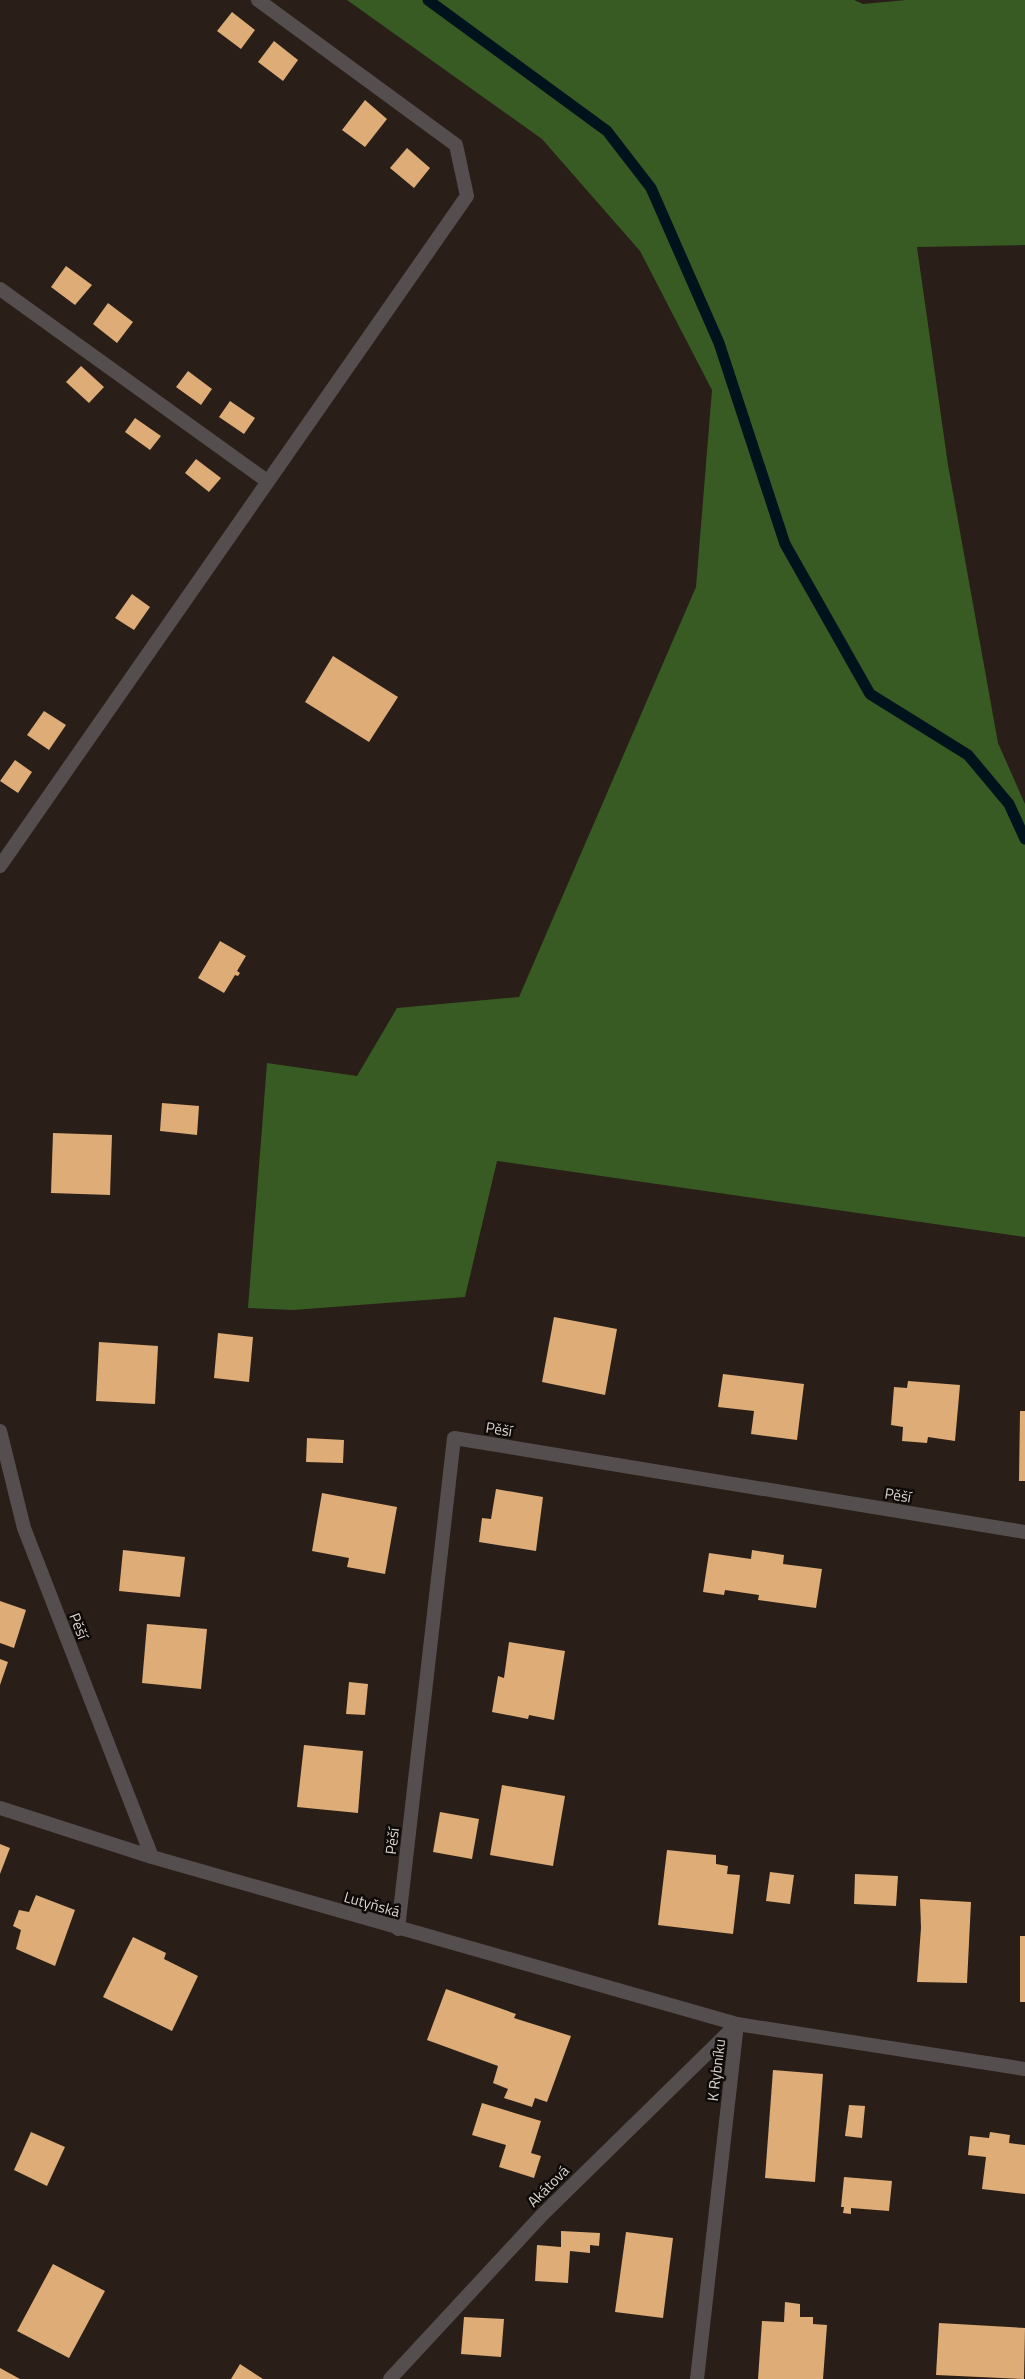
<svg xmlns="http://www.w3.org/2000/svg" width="1025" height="2379" viewBox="0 0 1025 2379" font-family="'Titillium Web',sans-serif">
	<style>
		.forest { fill: #385a23 }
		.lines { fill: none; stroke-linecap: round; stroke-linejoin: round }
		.stream { stroke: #00121b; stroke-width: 11 }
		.building { fill: #deac76 }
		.service { stroke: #554e4e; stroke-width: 14 }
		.minor { stroke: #554e4e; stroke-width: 14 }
		.labels { text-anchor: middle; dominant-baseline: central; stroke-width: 5; stroke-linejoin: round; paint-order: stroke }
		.street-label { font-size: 15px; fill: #dbd4d0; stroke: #0e0a07 }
	</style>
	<rect width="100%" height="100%" fill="#291f18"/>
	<!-- forest -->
	<path class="forest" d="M 347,0 L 854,0 L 863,4 L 906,0 L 1025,0 L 1025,245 L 917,247 L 948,465 L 998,743 L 1025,804 L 1025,1237 L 497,1161 L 465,1297 L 293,1310 L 248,1308 L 267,1063 L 357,1076 L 397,1008 L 519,997 L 696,587 L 712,390 L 640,251 L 542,139 Z"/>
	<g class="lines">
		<!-- stream -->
		<path class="stream" d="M 428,0 L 607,131 L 651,188 L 719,343 L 785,544 L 870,694 L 968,755 L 1009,804 L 1025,839"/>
	</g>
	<!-- building -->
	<g class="building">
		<path d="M 232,12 L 255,30 L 241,49 L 217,31 Z"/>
		<path d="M 274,41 L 298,60 L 283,81 L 258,62 Z"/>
		<path d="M 365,100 L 387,119 L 365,147 L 342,130 Z"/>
		<path d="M 407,148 L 430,168 L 414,188 L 390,168 Z"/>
		<path d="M 66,266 L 92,285 L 75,305 L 51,287 Z"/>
		<path d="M 108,303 L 133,322 L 117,343 L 93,324 Z"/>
		<path d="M 81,366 L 104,387 L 89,403 L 66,382 Z"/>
		<path d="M 188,371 L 212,389 L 201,405 L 176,387 Z"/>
		<path d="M 230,401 L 255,418 L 244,434 L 219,417 Z"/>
		<path d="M 135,418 L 161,436 L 150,450 L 125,432 Z"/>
		<path d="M 196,459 L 221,478 L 209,492 L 185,473 Z"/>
		<path d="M 132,594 L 150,607 L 134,630 L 115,618 Z"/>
		<path d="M 333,656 L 398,697 L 369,742 L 305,702 Z"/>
		<path d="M 44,711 L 66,725 L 49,750 L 27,735 Z"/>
		<path d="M 15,760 L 32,772 L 18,793 L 0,781 Z"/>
		<path d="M 220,941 L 246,956 L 237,971 L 240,973 L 238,976 L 235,975 L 224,993 L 198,978 Z"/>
		<path d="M 162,1103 L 199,1106 L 197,1135 L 160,1131 Z"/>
		<path d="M 53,1133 L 112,1135 L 110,1195 L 51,1193 Z"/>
		<path d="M 554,1317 L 617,1329 L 605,1395 L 542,1382 Z"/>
		<path d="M 218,1333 L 253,1337 L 249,1382 L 214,1378 Z"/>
		<path d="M 99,1342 L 158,1346 L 155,1404 L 96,1401 Z"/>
		<path d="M 723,1374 L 804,1384 L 797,1440 L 751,1434 L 754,1411 L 718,1407 Z"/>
		<path d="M 908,1381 L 960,1385 L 955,1441 L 928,1437 L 927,1443 L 902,1441 L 903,1427 L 891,1425 L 894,1387 L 907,1388 Z"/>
		<path d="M 1020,1411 L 1025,1411 L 1025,1481 L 1019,1481 Z"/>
		<path d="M 307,1438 L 344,1440 L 343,1463 L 306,1462 Z"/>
		<path d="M 496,1489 L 543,1497 L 536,1551 L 479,1542 L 482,1518 L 491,1519 Z"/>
		<path d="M 322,1493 L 397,1507 L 385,1574 L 347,1567 L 349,1558 L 312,1551 Z"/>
		<path d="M 123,1550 L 185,1557 L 180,1597 L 119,1591 Z"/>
		<path d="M 752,1550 L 784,1555 L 783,1564 L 822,1569 L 816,1608 L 758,1600 L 759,1595 L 725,1590 L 724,1595 L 703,1592 L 709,1553 L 751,1559 Z"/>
		<path d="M 0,1601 L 26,1610 L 14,1648 L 0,1643 Z"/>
		<path d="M 147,1624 L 207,1629 L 201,1689 L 142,1683 Z"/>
		<path d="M 509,1642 L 565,1651 L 554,1720 L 529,1715 L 528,1719 L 492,1712 L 498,1676 L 504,1678 Z"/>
		<path d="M 0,1659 L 8,1662 L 0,1685 Z"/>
		<path d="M 349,1682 L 368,1684 L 365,1715 L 346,1714 Z"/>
		<path d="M 304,1745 L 363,1751 L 358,1813 L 297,1807 Z"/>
		<path d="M 502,1785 L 565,1796 L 553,1866 L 490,1855 Z"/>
		<path d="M 440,1812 L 479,1819 L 472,1859 L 433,1852 Z"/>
		<path d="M 0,1844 L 10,1848 L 0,1874 Z"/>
		<path d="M 667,1850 L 716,1855 L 716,1864 L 728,1866 L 727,1874 L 740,1875 L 733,1934 L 658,1925 Z"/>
		<path d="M 770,1872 L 794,1875 L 790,1904 L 766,1901 Z"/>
		<path d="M 855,1874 L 898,1876 L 896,1906 L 854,1904 Z"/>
		<path d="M 36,1895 L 75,1910 L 55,1966 L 16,1949 L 21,1930 L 13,1926 L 19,1910 L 29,1912 Z"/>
		<path d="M 920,1899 L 971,1902 L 967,1983 L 917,1982 L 921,1928 Z"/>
		<rect x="1020" y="1936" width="5" height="66"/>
		<path d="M 133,1937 L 166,1953 L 164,1959 L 198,1976 L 172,2031 L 103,1997 Z"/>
		<path d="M 446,1989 L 516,2014 L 514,2018 L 571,2036 L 547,2102 L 535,2098 L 532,2107 L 504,2098 L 508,2089 L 493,2083 L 498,2066 L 427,2040 Z"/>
		<path d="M 773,2070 L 823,2074 L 815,2182 L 765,2178 Z"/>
		<path d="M 482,2103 L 541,2121 L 531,2153 L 541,2156 L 534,2178 L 499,2167 L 506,2145 L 472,2135 Z"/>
		<path d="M 849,2105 L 865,2106 L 862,2138 L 845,2136 Z"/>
		<path d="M 31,2132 L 65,2147 L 47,2186 L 14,2170 Z"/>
		<path d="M 990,2132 L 1010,2135 L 1009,2143 L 1025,2145 L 1025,2194 L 982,2189 L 986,2157 L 968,2155 L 970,2136 L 989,2138 Z"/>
		<path d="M 844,2177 L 892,2181 L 889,2211 L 851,2208 L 851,2214 L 843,2213 L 844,2207 L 841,2207 Z"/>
		<path d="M 561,2231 L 600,2233 L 599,2246 L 590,2245 L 590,2253 L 570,2251 L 568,2283 L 535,2281 L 537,2245 L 561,2247 Z"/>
		<path d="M 626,2232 L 673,2238 L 663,2318 L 615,2312 Z"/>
		<path d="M 53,2264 L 105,2291 L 69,2358 L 17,2331 Z"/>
		<path d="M 785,2302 L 800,2304 L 800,2317 L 813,2317 L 813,2324 L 827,2325 L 823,2379 L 758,2379 L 762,2321 L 784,2322 Z"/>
		<path d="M 464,2317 L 504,2319 L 501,2357 L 461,2354 Z"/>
		<path d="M 939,2323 L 1025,2328 L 1024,2379 L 936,2375 Z"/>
		<path d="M 240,2364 L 263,2379 L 231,2379 Z"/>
		<path d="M 0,2368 L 20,2379 L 0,2379 Z"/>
	</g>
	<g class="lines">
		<!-- service -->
		<g class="service">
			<path d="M 0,289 L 267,481"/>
			<path d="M 0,866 L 467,196 L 456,145 L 258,0"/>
		</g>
		<!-- minor -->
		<g class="minor">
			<path d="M 0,1431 L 24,1528 L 152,1857"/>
			<path d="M 0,1808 L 152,1857 L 737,2024 L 1025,2069"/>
			<path d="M 398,1929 L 454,1438 L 1025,1532"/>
			<path d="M 390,2379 L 542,2215 L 737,2024"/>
			<path d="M 697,2379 L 737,2024"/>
		</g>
	</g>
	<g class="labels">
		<!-- street labels -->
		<g class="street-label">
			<text transform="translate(499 1429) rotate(9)">Pěší</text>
			<text transform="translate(898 1495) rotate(9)">Pěší</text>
			<text transform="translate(79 1626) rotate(69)">Pěší</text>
			<text transform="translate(392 1841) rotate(-83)">Pěší</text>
			<text transform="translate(372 1904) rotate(16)">Lutyňská</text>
			<text transform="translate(716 2070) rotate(-83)">K Rybníku</text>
			<text transform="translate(548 2186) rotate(-45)">Akátová</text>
		</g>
	</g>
</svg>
